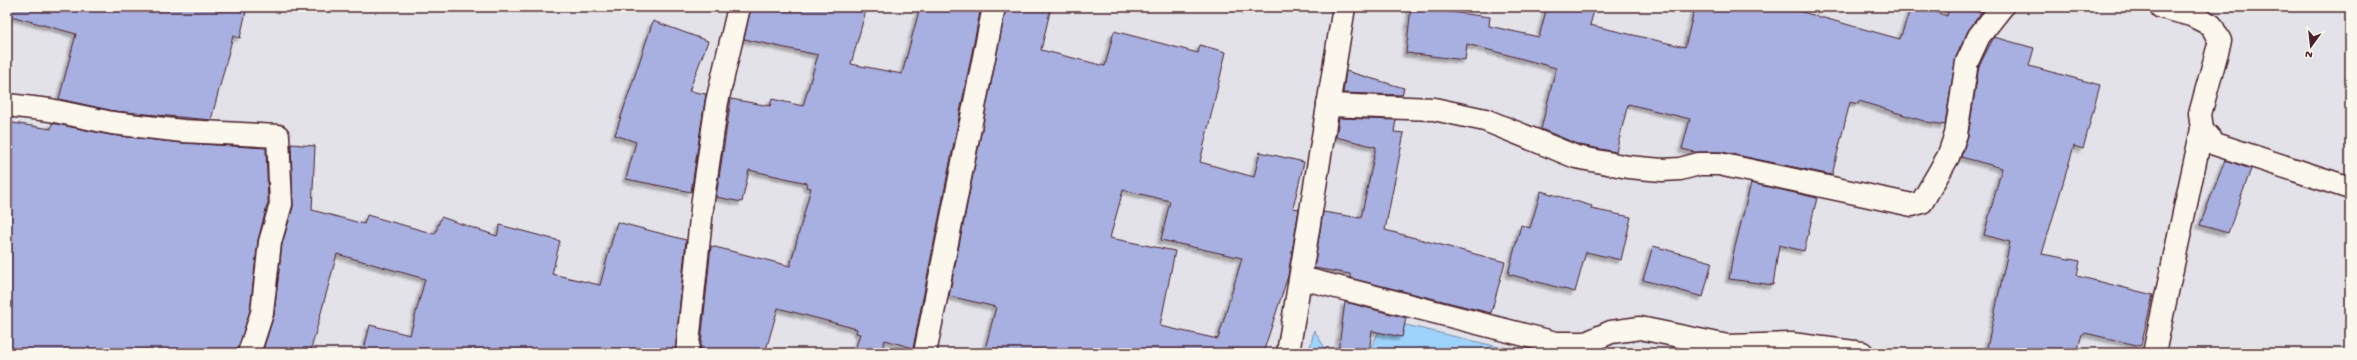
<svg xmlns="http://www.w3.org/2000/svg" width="2357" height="360" viewBox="0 0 2357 360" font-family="'Gochi Hand',sans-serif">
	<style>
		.water { fill: #9ed3fc; stroke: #7c8ba8 }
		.building { fill: #a7b0e0; stroke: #4a1f2b; fill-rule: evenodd; filter: url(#shadow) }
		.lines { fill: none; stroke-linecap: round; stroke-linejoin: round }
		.street-casing { stroke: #4a1f2b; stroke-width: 25 }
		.street { stroke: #fbf7ec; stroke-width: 22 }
	</style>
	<defs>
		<filter id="shadow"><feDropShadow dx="-3.5" dy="3.5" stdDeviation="1" flood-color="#0004"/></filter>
	</defs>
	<rect width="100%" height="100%" fill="#e2e2e8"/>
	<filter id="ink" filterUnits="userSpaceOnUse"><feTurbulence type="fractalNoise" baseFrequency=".025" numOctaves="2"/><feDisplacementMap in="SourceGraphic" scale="8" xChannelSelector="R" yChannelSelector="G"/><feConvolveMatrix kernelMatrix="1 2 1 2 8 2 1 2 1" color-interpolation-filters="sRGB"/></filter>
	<g filter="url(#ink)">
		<!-- water -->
		<g class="water">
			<path d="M 1385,320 L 1524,353 L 1362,353 L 1371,347 Z"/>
			<path d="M 1314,330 L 1325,348 L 1340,353 L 1309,353 Z"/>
		</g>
		<!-- building -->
		<g class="building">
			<path d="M 8,7 L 247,7 L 240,38 L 233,36 L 211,120 L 114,111 L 59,99 L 76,34 L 7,15 Z"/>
			<path d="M 751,7 L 867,7 L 851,64 L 902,74 L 920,7 L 981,7 L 913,348 L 885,340 L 881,353 L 854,353 L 860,334 L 856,333 L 857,329 L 778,308 L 765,353 L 700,353 L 711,246 L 790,266 L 811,188 L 806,187 L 807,183 L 749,170 L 742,202 L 716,197 L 731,99 L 770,106 L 772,99 L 803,106 L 818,55 L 744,39 Z"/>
			<path d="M 1006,7 L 1051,7 L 1041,50 L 1105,66 L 1114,31 L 1198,53 L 1200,45 L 1226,52 L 1200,162 L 1254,177 L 1260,152 L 1304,162 L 1293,208 L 1299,209 L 1288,276 L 1263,353 L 984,353 L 996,307 L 949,296 ZM 1123,190 L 1170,201 L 1161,240 L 1242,258 L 1218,339 L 1160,326 L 1175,251 L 1110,238 Z"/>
			<path d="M 1411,7 L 1490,17 L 1489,26 L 1539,37 L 1547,7 L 1595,7 L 1590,25 L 1685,47 L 1695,7 L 1784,7 L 1900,39 L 1911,7 L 1921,7 L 1947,16 L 1949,7 L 1985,7 L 1968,31 L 1956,57 L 1945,125 L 1927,122 L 1859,101 L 1858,104 L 1850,102 L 1832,175 L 1722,152 L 1695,152 L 1682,149 L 1690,119 L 1628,104 L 1616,152 L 1580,145 L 1541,129 L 1556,68 L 1467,44 L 1465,60 L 1406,53 Z"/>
			<path d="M 653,21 L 708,41 L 689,91 L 706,94 L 691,192 L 626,179 L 636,142 L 615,135 Z"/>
			<path d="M 1994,37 L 2034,48 L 2029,66 L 2100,85 L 2083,149 L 2074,146 L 2042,254 L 2080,261 L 2077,276 L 2153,295 L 2141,346 L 2085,333 L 2082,334 L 2077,353 L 1986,353 L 2010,242 L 1984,235 L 2002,168 L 1961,157 L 1968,136 L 1979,66 Z"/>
			<path d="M 1346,71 L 1404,88 L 1402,95 L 1343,93 Z"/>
			<path d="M 1339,118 L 1396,120 L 1394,132 L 1404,133 L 1385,230 L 1505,262 L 1491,313 L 1350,278 L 1350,274 L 1314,268 L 1323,212 L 1361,218 L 1376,147 L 1336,137 Z"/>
			<path d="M 7,122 L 51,129 L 52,123 L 110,135 L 182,143 L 266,148 L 268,202 L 258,240 L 250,310 L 237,353 L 7,353 Z"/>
			<path d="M 291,144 L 315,146 L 312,210 L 364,224 L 367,215 L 435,234 L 441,217 L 497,236 L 500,225 L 560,241 L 552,274 L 600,285 L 617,222 L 686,240 L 675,353 L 363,353 L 370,325 L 410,335 L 425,279 L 337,254 L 310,353 L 262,353 L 274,315 L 282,244 L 293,207 Z"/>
			<path d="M 2225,160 L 2251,169 L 2228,233 L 2200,225 Z"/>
			<path d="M 1751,183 L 1817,198 L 1804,251 L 1779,245 L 1773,285 L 1729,279 L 1733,255 Z"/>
			<path d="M 1541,191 L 1592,206 L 1591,209 L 1631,217 L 1621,260 L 1586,252 L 1575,292 L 1508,274 L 1521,225 L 1530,228 Z"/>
			<path d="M 1653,246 L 1712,262 L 1703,297 L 1643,280 Z"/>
			<path d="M 1345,302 L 1406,318 L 1402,337 L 1372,331 L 1369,353 L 1338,353 Z"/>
		</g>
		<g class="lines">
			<defs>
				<g id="street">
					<path d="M 2161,7 L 2191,15 L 2211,25 L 2220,41 L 2200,114 L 2202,129 L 2215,144 L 2350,188"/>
					<path d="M 7,105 L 50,110 L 112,123 L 183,131 L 278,136 L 281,204 L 270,242 L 262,313 L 249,353"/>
					<path d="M 1328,105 L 1434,109 L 1485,120 L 1576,157 L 1628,167 L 1662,170 L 1680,169 L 1699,164 L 1719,164 L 1912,205 L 1922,202 L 1948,157 L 1956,134 L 1967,62 L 1979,36 L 2002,7"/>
					<path d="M 1301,278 L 1556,343 L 1586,343 L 1611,332 L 1640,328 L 1728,346 L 1791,344 L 1862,353"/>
					<path d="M 687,353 L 703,199 L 717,102 L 739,7"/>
					<path d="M 925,353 L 994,7"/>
					<path d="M 1288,353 L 1344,7"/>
					<path d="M 2154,353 L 2202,129"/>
				</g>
			</defs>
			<!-- street casing -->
			<use href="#street" class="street-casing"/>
			<!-- street -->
			<use href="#street" class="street"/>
		</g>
	</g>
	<!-- margin -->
	<rect width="2357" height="360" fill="none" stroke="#fbf7ec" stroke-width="24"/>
	<rect x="12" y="12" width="2333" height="336" fill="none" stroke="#4a1f2b" stroke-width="1.5" filter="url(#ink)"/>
	<!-- north arrow -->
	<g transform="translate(2311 46) rotate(195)" stroke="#fbf7ec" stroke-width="3" paint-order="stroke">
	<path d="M0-3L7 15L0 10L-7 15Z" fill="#4a1f2b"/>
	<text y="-6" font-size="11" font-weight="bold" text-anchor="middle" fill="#4a1f2b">N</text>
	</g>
</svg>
